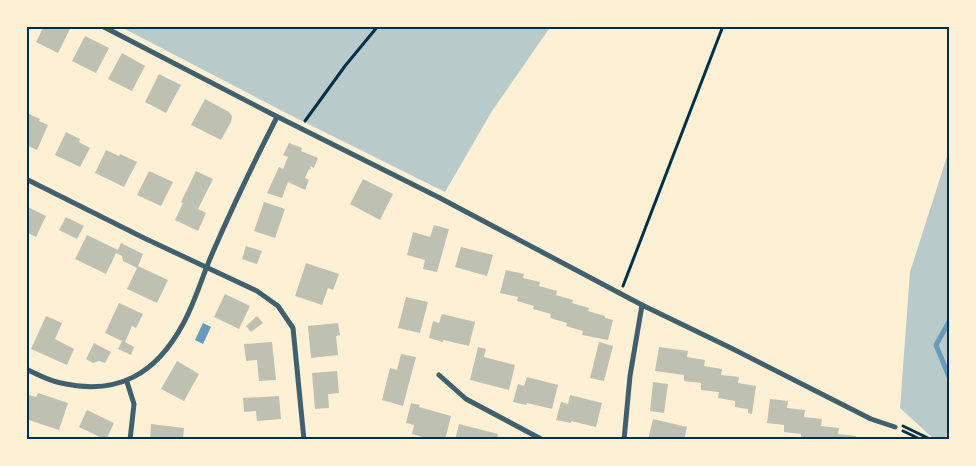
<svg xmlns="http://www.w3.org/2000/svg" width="976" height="466" viewBox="0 0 976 466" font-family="'PT Sans Narrow',sans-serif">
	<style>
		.green { fill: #b9caca }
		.water { fill: #669bbc }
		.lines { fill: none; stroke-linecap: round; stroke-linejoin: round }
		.stream { stroke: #669bbc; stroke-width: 5 }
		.building { fill: #bec0b2 }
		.path { stroke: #003049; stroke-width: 3 }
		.minor { stroke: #3f606c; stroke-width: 5 }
		.neatline { fill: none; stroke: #003049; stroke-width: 2 }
	</style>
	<rect width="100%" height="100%" fill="#fdf0d5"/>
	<!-- green -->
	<g class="green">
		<path d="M 119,26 L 551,26 L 492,111 L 445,192 L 286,113 Z"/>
		<path d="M 950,147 L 950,440 L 935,440 L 900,408 L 910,272 Z"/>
	</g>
	<!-- water -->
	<path class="water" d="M 203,323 L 211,327 L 203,344 L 195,340 Z"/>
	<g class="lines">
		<!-- stream -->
		<path class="stream" d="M 950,320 L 936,345 L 950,379"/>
	</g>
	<!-- building -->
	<g class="building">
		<path d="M 44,26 L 65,26 L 70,29 L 58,53 L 36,42 Z"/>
		<path d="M 85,36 L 109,48 L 96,73 L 72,61 Z"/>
		<path d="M 122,53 L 145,66 L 132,91 L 108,79 Z"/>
		<path d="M 159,74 L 181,85 L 166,113 L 145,102 Z"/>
		<path d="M 205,99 L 229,112 L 232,116 L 231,122 L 221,140 L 191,125 Z"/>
		<path d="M 27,113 L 40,119 L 39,121 L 48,125 L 37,150 L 26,145 Z"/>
		<path d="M 66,132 L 80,139 L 79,142 L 90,148 L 80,167 L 55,155 Z"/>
		<path d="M 289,143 L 302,148 L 301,151 L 318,158 L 314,168 L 310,166 L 311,170 L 309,169 L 305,178 L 309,180 L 305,190 L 288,182 L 282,198 L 267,193 L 279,167 L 283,169 L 288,157 L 283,155 Z"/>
		<path d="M 106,150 L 119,156 L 120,154 L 137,162 L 124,187 L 95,173 Z"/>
		<path d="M 149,171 L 173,182 L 161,206 L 137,195 Z"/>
		<path d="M 196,171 L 213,179 L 198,209 L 206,213 L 198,231 L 175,220 L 183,203 L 181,202 Z"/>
		<path d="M 363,179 L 393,194 L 380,220 L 350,204 Z"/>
		<path d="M 264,202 L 285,209 L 275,238 L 254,231 Z"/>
		<path d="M 26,206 L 46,216 L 36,237 L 26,232 Z"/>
		<path d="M 66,217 L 84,226 L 77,239 L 59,230 Z"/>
		<path d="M 434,225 L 449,229 L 437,272 L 423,269 L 425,260 L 407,255 L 413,232 L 430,237 Z"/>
		<path d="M 87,235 L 118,250 L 121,243 L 143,254 L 138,266 L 168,280 L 157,303 L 127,289 L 137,268 L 123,261 L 122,256 L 116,253 L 106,274 L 75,259 Z"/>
		<path d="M 246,246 L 262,251 L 257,264 L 242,259 Z"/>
		<path d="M 461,247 L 493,255 L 487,276 L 455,267 Z"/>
		<path d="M 306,263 L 339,274 L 333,290 L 328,288 L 322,305 L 295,296 Z"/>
		<path d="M 506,270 L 524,274 L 523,278 L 540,282 L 539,286 L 557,291 L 556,295 L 573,300 L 572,303 L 589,308 L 588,311 L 605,316 L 605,318 L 613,320 L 608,340 L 582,335 L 583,331 L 566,326 L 567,323 L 550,318 L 551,314 L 533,309 L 534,306 L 517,301 L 518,297 L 500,293 Z"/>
		<path d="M 225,294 L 250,306 L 239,329 L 214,317 Z"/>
		<path d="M 406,297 L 428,302 L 420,333 L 398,328 Z"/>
		<path d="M 119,303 L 143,314 L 136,328 L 132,326 L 125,342 L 134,347 L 131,355 L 118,349 L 122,341 L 105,333 Z"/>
		<path d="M 442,314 L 475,322 L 469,346 L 443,340 L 443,342 L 429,338 L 433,321 L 439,323 Z"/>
		<path d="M 46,316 L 62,323 L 55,339 L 74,349 L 67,365 L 31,349 Z"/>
		<path d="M 257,316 L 263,323 L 251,332 L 246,326 Z"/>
		<path d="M 338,323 L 340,335 L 336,336 L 338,355 L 311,358 L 308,326 Z"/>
		<path d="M 272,342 L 276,380 L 259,381 L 257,360 L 246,361 L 244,344 Z"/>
		<path d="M 599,342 L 613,346 L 604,381 L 590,378 Z"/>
		<path d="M 94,343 L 111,352 L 105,363 L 99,361 L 93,363 L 86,359 Z"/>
		<path d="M 478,347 L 486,349 L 484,357 L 515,365 L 509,390 L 470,380 Z"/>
		<path d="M 659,347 L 688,351 L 687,357 L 705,360 L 704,366 L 722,369 L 721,375 L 739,377 L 738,383 L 756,386 L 752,414 L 748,413 L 748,409 L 735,407 L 735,401 L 718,398 L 719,392 L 701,390 L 701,383 L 684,381 L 684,375 L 655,371 Z"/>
		<path d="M 401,354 L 416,357 L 403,406 L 382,400 L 390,368 L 397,370 Z"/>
		<path d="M 177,361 L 199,374 L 184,401 L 161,389 Z"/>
		<path d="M 337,371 L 339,393 L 328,394 L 329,408 L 315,409 L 312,373 Z"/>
		<path d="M 527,377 L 558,385 L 552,409 L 527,403 L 526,405 L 513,402 L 518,384 L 524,386 Z"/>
		<path d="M 653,382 L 668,384 L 664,413 L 650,411 Z"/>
		<path d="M 38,393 L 68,403 L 59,430 L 26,419 L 26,394 L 36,397 Z"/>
		<path d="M 570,395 L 602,403 L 596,427 L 571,421 L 571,423 L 556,420 L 561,402 L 568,404 Z"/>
		<path d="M 279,396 L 281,419 L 257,421 L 256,411 L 244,412 L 243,398 Z"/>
		<path d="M 770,399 L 788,401 L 787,408 L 805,410 L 804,417 L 822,419 L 821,426 L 839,428 L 838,434 L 856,436 L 855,440 L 801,440 L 801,434 L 784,432 L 784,425 L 767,423 Z"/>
		<path d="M 411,403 L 420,405 L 419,407 L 451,416 L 445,440 L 433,440 L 412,434 L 414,425 L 406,423 Z"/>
		<path d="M 87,410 L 114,423 L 106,440 L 79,427 Z"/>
		<path d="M 653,419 L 687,427 L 684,440 L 671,437 L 670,440 L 648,440 Z"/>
		<path d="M 151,424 L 184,428 L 183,440 L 150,440 Z"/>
		<path d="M 459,424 L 498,434 L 497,440 L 455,440 Z"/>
	</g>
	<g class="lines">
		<!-- path -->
		<g class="path">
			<path d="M 305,121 L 345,66 L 378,26"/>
			<path d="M 623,286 L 723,26"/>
			<path d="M 903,426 L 932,440"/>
			<path d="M 903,431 L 922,440"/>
		</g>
		<!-- minor -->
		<g class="minor">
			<path d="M 102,26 L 270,113 L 440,198 L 642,305 L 731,348 L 871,419 L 895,427"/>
			<path d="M 26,179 L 144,238 L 257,291 L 278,306 L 293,328 L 304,440"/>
			<path d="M 26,369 C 37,374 49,381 61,383 C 118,396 156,374 183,324 C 195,302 202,277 212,254 C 232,208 254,162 277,117"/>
			<path d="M 439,375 L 466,399 L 543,440"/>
			<path d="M 127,382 L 134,404 L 130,440"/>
			<path d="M 624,440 L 630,376 L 642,305"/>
		</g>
	</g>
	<!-- border -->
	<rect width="976" height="466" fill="none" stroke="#fdf0d5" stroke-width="55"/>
	<rect x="28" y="28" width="920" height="410" class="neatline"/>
</svg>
